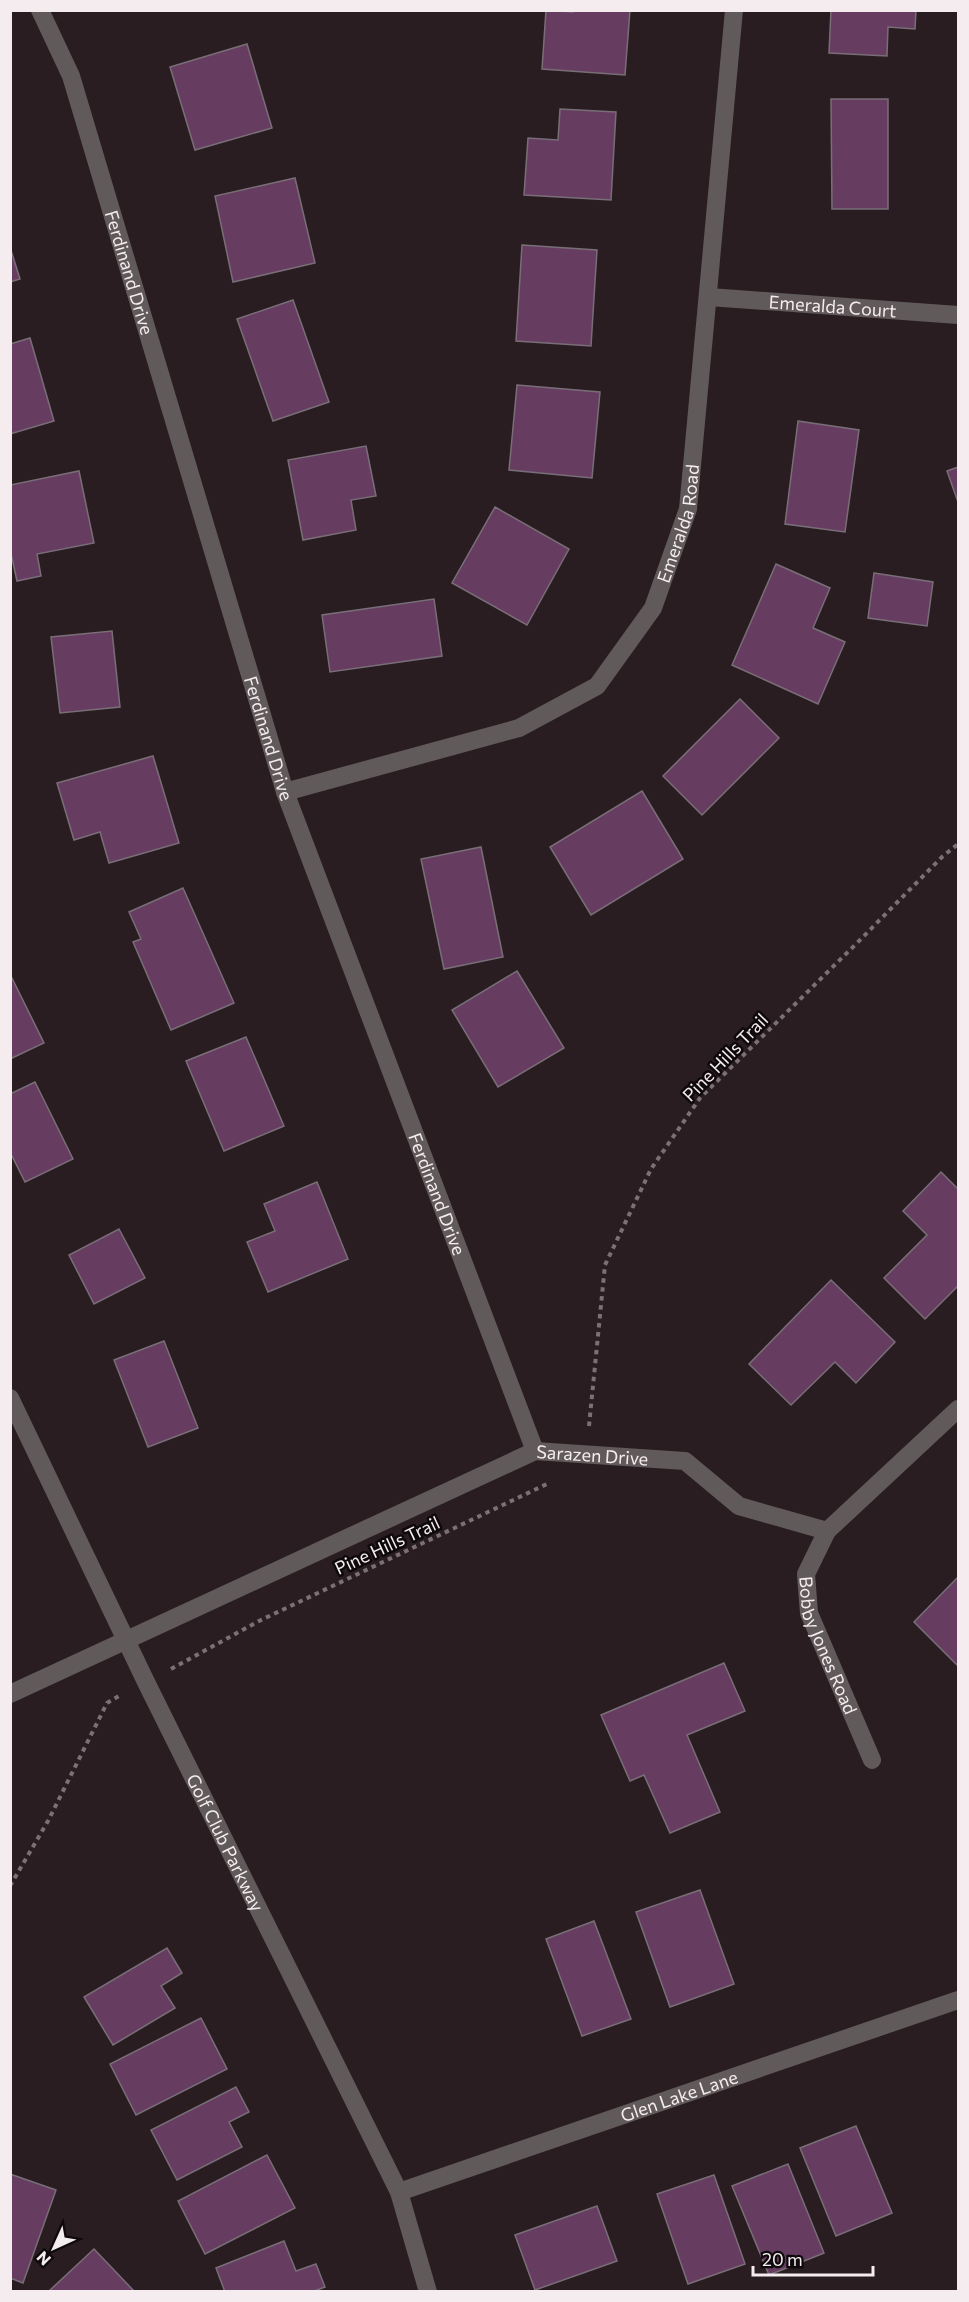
<svg xmlns="http://www.w3.org/2000/svg" width="969" height="2302" viewBox="0 0 969 2302" font-family="Commissioner,sans-serif">
	<style>
		.building { fill: #663d61; stroke: #796e77; stroke-width: 1.5 }
		.lines { fill: none; stroke-linecap: round; stroke-linejoin: round }
		.path { stroke: #7b7073; stroke-width: 4; stroke-dasharray: 4.5 4.5; stroke-linecap: butt }
		.minor { stroke: #615a5a; stroke-width: 18 }
		.labels { text-anchor: middle; dominant-baseline: central; stroke-width: 5; stroke-linejoin: round; paint-order: stroke }
		.street-label { font-size: 18px; fill: #f5ecef; stroke: #0e090a }
	</style>
	<rect width="100%" height="100%" fill="#291d21"/>
	<!-- building -->
	<g class="building">
		<path d="M 546,10 L 573,12 L 573,10 L 630,10 L 625,75 L 542,69 Z"/>
		<path d="M 831,10 L 916,10 L 915,29 L 888,27 L 887,56 L 829,53 Z"/>
		<path d="M 247,44 L 272,128 L 195,150 L 170,67 Z"/>
		<path d="M 831,99 L 888,99 L 888,209 L 832,209 Z"/>
		<path d="M 560,109 L 616,112 L 611,200 L 524,195 L 528,138 L 558,140 Z"/>
		<path d="M 295,178 L 315,263 L 233,282 L 215,196 Z"/>
		<path d="M 522,245 L 597,250 L 591,346 L 516,341 Z"/>
		<path d="M 10,247 L 20,279 L 10,282 Z"/>
		<path d="M 293,300 L 329,402 L 273,421 L 237,319 Z"/>
		<path d="M 30,338 L 54,421 L 10,434 L 10,344 Z"/>
		<path d="M 517,385 L 600,392 L 592,478 L 509,470 Z"/>
		<path d="M 798,421 L 859,430 L 845,532 L 785,524 Z"/>
		<path d="M 366,446 L 376,496 L 351,500 L 356,530 L 303,540 L 288,460 Z"/>
		<path d="M 958,467 L 958,502 L 947,471 Z"/>
		<path d="M 79,471 L 94,543 L 37,554 L 41,576 L 17,581 L 10,549 L 10,485 Z"/>
		<path d="M 495,507 L 569,549 L 527,625 L 452,583 Z"/>
		<path d="M 776,564 L 830,588 L 813,628 L 845,642 L 818,704 L 732,665 Z"/>
		<path d="M 874,573 L 933,582 L 927,626 L 868,618 Z"/>
		<path d="M 434,599 L 442,656 L 330,672 L 322,615 Z"/>
		<path d="M 112,631 L 120,707 L 60,713 L 51,637 Z"/>
		<path d="M 740,699 L 779,738 L 702,815 L 663,776 Z"/>
		<path d="M 153,756 L 179,843 L 109,863 L 100,832 L 74,840 L 57,783 Z"/>
		<path d="M 642,791 L 683,859 L 591,915 L 550,847 Z"/>
		<path d="M 481,847 L 503,957 L 444,969 L 421,859 Z"/>
		<path d="M 183,888 L 234,1003 L 171,1030 L 133,942 L 141,939 L 129,912 Z"/>
		<path d="M 517,971 L 564,1048 L 498,1087 L 452,1010 Z"/>
		<path d="M 10,974 L 44,1043 L 10,1059 Z"/>
		<path d="M 246,1037 L 284,1126 L 224,1151 L 186,1061 Z"/>
		<path d="M 35,1082 L 73,1159 L 25,1182 L 10,1152 L 10,1094 Z"/>
		<path d="M 941,1172 L 958,1189 L 958,1286 L 925,1319 L 884,1278 L 927,1235 L 903,1211 Z"/>
		<path d="M 317,1182 L 348,1259 L 268,1292 L 247,1242 L 275,1231 L 264,1204 Z"/>
		<path d="M 119,1229 L 145,1278 L 94,1304 L 69,1255 Z"/>
		<path d="M 831,1280 L 895,1342 L 856,1383 L 835,1362 L 791,1405 L 749,1364 Z"/>
		<path d="M 164,1341 L 198,1428 L 148,1447 L 114,1360 Z"/>
		<path d="M 958,1577 L 958,1666 L 914,1622 Z"/>
		<path d="M 724,1663 L 745,1711 L 687,1735 L 720,1812 L 670,1833 L 644,1775 L 630,1781 L 601,1715 Z"/>
		<path d="M 700,1890 L 734,1984 L 670,2007 L 636,1912 Z"/>
		<path d="M 594,1921 L 631,2019 L 582,2036 L 546,1939 Z"/>
		<path d="M 167,1948 L 182,1973 L 161,1986 L 175,2008 L 113,2045 L 84,1997 Z"/>
		<path d="M 201,2018 L 227,2069 L 136,2115 L 110,2064 Z"/>
		<path d="M 236,2087 L 249,2112 L 229,2122 L 242,2147 L 177,2180 L 151,2130 Z"/>
		<path d="M 856,2126 L 892,2213 L 836,2236 L 800,2148 Z"/>
		<path d="M 267,2155 L 295,2208 L 205,2254 L 178,2201 Z"/>
		<path d="M 788,2164 L 824,2253 L 769,2275 L 732,2186 Z"/>
		<path d="M 10,2174 L 56,2190 L 23,2283 L 10,2278 Z"/>
		<path d="M 714,2175 L 745,2264 L 688,2284 L 657,2194 Z"/>
		<path d="M 597,2206 L 617,2261 L 535,2290 L 515,2235 Z"/>
		<path d="M 284,2241 L 296,2271 L 316,2264 L 325,2287 L 312,2292 L 225,2292 L 216,2268 Z"/>
		<path d="M 94,2249 L 133,2290 L 131,2292 L 48,2292 Z"/>
	</g>
	<g class="lines">
		<!-- path -->
		<g class="path">
			<path d="M 589,1426 L 605,1265 L 651,1169 L 700,1098 L 857,943 L 942,857 L 958,844"/>
			<path d="M 171,1669 L 259,1621 L 549,1483"/>
			<path d="M 10,1886 L 48,1821 L 107,1703 L 119,1696"/>
		</g>
		<!-- minor -->
		<g class="minor">
			<path id="s1" d="M 40,10 L 71,76 L 285,792 L 535,1451"/>
			<path id="s2" d="M 709,297 L 958,315"/>
			<path id="s3" d="M 285,792 L 519,728 L 597,686 L 653,608 L 688,509 L 734,10"/>
			<path id="s4" d="M 10,1398 L 146,1682 L 399,2192 L 428,2292"/>
			<path id="s5" d="M 827,1531 L 806,1574 L 809,1613 L 872,1760"/>
			<path id="s6" d="M 10,1694 L 535,1451 L 685,1461 L 739,1506 L 827,1531 L 958,1409"/>
			<path id="s7" d="M 399,2192 L 958,2000"/>
		</g>
	</g>
	<g class="labels">
		<!-- street labels -->
		<g class="street-label">
			<text stroke="none"><textPath href="#s1" startOffset="278">Ferdinand Drive</textPath></text>
			<text stroke="none"><textPath href="#s2" startOffset="124">Emeralda Court</textPath></text>
			<text stroke="none"><textPath href="#s3" startOffset="516">Emeralda Road</textPath></text>
			<text stroke="none"><textPath href="#s1" startOffset="764">Ferdinand Drive</textPath></text>
			<text transform="translate(725 1057) rotate(-46)">Pine Hills Trail</text>
			<text stroke="none"><textPath href="#s1" startOffset="1250">Ferdinand Drive</textPath></text>
			<text stroke="none"><textPath href="#s6" startOffset="636">Sarazen Drive</textPath></text>
			<text transform="translate(387 1545) rotate(-25)">Pine Hills Trail</text>
			<text stroke="none"><textPath href="#s5" startOffset="123">Bobby Jones Road</textPath></text>
			<text stroke="none"><textPath href="#s4" startOffset="494">Golf Club Parkway</textPath></text>
			<text stroke="none"><textPath href="#s7" startOffset="296">Glen Lake Lane</textPath></text>
		</g>
	</g>
	<!-- border -->
	<rect width="969" height="2302" fill="none" stroke="#f5ecef" stroke-width="24"/>
	<!-- north arrow -->
	<g transform="translate(54 2248) rotate(225)" stroke="#0e090a" stroke-width="4.5" paint-order="stroke">
	<path d="M0-4.5L10 22L0 15L-10 22Z" fill="#f5ecef"/>
	<text y="-9" font-size="16" font-weight="bold" text-anchor="middle" fill="#f5ecef">N</text>
	</g>
	<!-- scale -->
	<path d="M753 2266v9h120v-9" fill="none" stroke="#f5ecef" stroke-width="3"/>
	<text x="762" y="2266" font-size="18" fill="#f5ecef" stroke="#0e090a" stroke-width="4.5" paint-order="stroke">20 m</text>
</svg>
